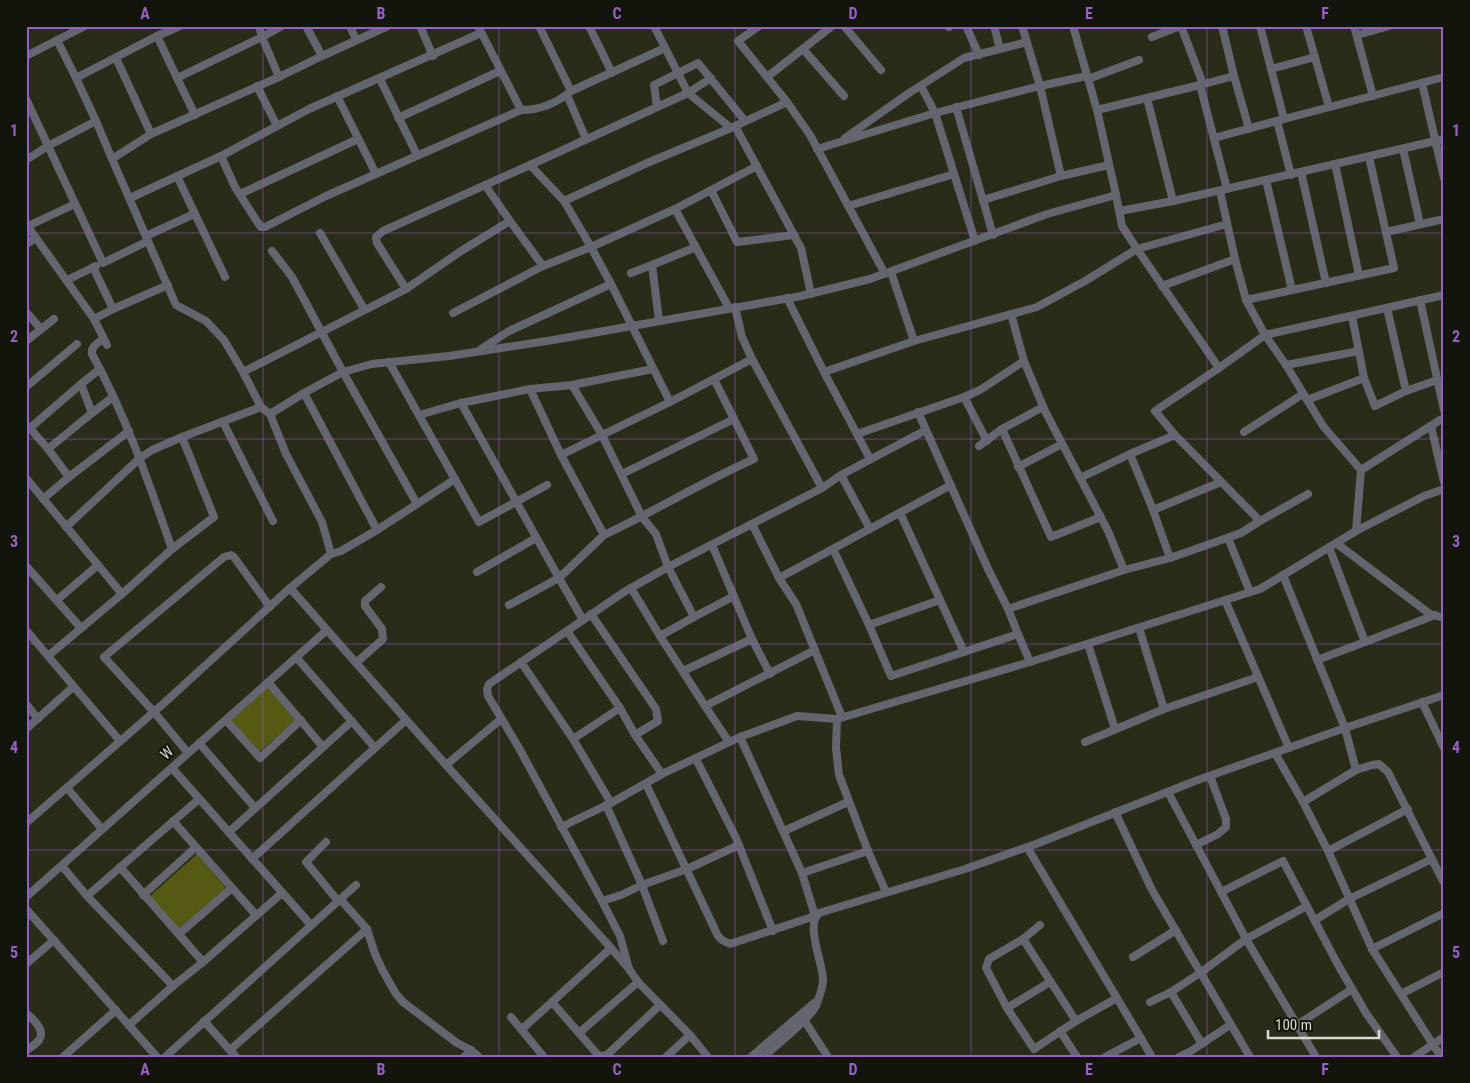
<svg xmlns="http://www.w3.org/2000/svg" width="1470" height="1083" viewBox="0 0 1470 1083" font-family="'Roboto Condensed',sans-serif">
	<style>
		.green { fill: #555914 }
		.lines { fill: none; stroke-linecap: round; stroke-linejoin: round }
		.minor { stroke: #64666f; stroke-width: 8 }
		.grid { fill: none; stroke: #9760c4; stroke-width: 1; stroke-opacity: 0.55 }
		.labels { text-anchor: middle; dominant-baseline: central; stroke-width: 4; stroke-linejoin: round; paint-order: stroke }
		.street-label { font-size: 15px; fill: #d9dbcf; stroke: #13140c }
		.neatline { fill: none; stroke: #9760c4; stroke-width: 2 }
		.grid-label { font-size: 16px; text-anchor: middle; font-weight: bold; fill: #9760c4 }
	</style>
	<rect width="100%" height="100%" fill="#2a2c19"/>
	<!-- green -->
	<g class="green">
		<path d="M 268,687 L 296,720 L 259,752 L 231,720 Z"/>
		<path d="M 197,854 L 226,888 L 178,931 L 149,897 Z"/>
	</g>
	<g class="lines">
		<!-- minor -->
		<g class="minor">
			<path d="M 306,26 L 322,56"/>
			<path d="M 350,26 L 356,40"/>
			<path d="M 420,26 L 433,56"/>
			<path d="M 478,26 L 521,110"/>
			<path d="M 539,26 L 571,91 L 665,48"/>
			<path d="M 589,26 L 612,73"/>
			<path d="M 654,26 L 688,93 L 731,128 L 787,102 L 810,135 L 885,274"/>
			<path d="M 759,26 L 738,41 L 787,102"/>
			<path d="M 844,26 L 881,70"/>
			<path d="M 947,26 L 949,27"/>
			<path d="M 966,26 L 979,55"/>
			<path d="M 994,26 L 1000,49"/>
			<path d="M 1022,26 L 1040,86 L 1061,176"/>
			<path d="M 1073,26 L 1097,110"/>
			<path d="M 1181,26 L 1203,84"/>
			<path d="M 1222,26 L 1234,76 L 1200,85 L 1227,189"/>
			<path d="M 1260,26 L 1284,119 L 1444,77"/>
			<path d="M 1306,26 L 1329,107"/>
			<path d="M 1354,26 L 1373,96"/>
			<path d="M 1357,35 L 1389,26"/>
			<path d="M 157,36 L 177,78 L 262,37 L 259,26"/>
			<path d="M 1152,37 L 1180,26"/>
			<path d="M 57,40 L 76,78 L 157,36 L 180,26"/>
			<path d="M 803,49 L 844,96"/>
			<path d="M 26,56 L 85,26"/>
			<path d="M 116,58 L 151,134"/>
			<path d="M 1271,69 L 1315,57"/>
			<path d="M 1234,76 L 1249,129"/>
			<path d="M 279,77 L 262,37 L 282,26"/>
			<path d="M 767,77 L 832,26"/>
			<path d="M 76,78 L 96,121 L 112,159"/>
			<path d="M 177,78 L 195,115"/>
			<path d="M 711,78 L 688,93 L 530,165 L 564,201 L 591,247 L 611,284 L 670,402 L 752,359"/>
			<path d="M 380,79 L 417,155"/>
			<path d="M 1088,79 L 1139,60"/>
			<path d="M 1422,83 L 1444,178"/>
			<path d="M 257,86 L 277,126"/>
			<path d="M 921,86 L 935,113 L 975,241"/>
			<path d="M 567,95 L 586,139"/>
			<path d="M 337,96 L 376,174"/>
			<path d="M 1147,98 L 1173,201"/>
			<path d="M 26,99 L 103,263 L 148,241"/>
			<path d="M 657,107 L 654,85 L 698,63 L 745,121"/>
			<path d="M 956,107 L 993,235"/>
			<path d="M 398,118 L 500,71"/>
			<path d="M 1277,121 L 1291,175"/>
			<path d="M 735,126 L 801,248 L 811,294"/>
			<path d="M 845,138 L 909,93 L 964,58 L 1027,42"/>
			<path d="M 1214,138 L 1284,119"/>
			<path d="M 817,149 L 935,113 L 1040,86 L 1087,76"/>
			<path d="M 1403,149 L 1420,224"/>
			<path d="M 221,156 L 235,187 L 258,223 L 261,227 L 265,227 L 326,196 L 521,110 C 539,110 557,103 571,91"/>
			<path d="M 26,160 L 48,146 L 96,121"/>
			<path d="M 1335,164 L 1359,275"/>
			<path d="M 530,165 L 383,231 L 376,237 L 377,243 L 406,289 L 461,251 L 510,221 L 543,266 L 591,247 L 675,209 L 757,166"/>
			<path d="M 1301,172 L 1326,283"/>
			<path d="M 177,176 L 225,277"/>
			<path d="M 1266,180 L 1292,290"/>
			<path d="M 485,185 L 510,221"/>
			<path d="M 711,190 L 737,242 L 794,235"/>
			<path d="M 1220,191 L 1235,259 L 1246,300 L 1265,335 L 1219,368 L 1137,249 L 1227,224"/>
			<path d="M 240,194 L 358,139"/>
			<path d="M 1116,195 L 1097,110 L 1200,85"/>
			<path d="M 130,198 L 221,156 L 309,109 L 481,33"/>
			<path d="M 983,200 L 1061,176 L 1109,165"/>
			<path d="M 564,201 L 647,163 L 731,128"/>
			<path d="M 848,206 L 954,174"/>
			<path d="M 675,209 L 729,308"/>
			<path d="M 1120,211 L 1173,201 L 1444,139"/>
			<path d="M 26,224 L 94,319 L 107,345"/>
			<path d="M 28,226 L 75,204"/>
			<path d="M 1386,232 L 1444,219"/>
			<path d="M 320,233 L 364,309"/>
			<path d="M 146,236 L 194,214"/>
			<path d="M 26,244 L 36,238"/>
			<path d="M 272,251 L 292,277 L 343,372 L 417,504 L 377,530"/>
			<path d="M 93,267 L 113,309"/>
			<path d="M 891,272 L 914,341"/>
			<path d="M 631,273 L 652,265"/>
			<path d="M 67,280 L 96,266"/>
			<path d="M 1162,286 L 1235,259"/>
			<path d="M 787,298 L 824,372"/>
			<path d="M 1246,300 L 1394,268 L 1369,157"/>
			<path d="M 1420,300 L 1444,410"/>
			<path d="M 735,307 L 742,337 L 752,359 L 822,488"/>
			<path d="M 1387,308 L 1406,391"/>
			<path d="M 26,312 L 41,329"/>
			<path d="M 453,313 L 543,266"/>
			<path d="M 1352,316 L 1364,378 L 1375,406 L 1406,391 L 1437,380"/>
			<path d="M 94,319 L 113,309 L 168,285"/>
			<path d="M 659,320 L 652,265 L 696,247"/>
			<path d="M 103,339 C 98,343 90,347 92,354 C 126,416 149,483 172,549"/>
			<path d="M 26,341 L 54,319"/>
			<path d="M 481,349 L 509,331 L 611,284"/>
			<path d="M 1024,361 L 1045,411 L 1108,531 L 1124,570 L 1170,558 L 1153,510 L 1130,454"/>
			<path d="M 389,362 L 479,522 L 547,485"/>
			<path d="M 1286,365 L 1359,351"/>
			<path d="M 1219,368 L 1155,411 L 1175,435 L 1260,521"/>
			<path d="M 243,372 L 406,289"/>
			<path d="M 572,385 L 602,435 L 642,517 L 656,534 L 668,567 L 694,617"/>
			<path d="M 26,387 L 77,344"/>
			<path d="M 530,389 L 561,455 L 604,535 C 655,511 702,482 754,459 L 714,379"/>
			<path d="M 304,393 L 377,530 L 341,551 L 331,554"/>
			<path d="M 964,397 L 987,441"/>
			<path d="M 1307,400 L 1364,378"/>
			<path d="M 461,403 L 559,578 L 604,535"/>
			<path d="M 261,407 L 243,372 L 224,340 L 206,321 L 176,305 L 112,159 L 151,134 L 279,77 L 322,56 L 388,26"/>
			<path d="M 918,412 L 988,569 L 1008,609 L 1018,634 L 1030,662"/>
			<path d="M 92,413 L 113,397"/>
			<path d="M 419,415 L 461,403 L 530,389 L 572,385 L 653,369"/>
			<path d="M 223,422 L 273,521"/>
			<path d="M 28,426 L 48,449"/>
			<path d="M 1431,426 L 1444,482"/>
			<path d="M 30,428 L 81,384"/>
			<path d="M 1002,429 L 1051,537 L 1101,517"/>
			<path d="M 1244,432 L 1303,394"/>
			<path d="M 857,434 L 964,397 L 980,390 L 1024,361 L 1011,314"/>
			<path d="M 182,437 L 261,407 L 270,414"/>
			<path d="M 979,446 L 1002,429 L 1043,407"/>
			<path d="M 561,455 L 670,402"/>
			<path d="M 1018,467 L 1062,444"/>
			<path d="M 1361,470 L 1323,426 L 1286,365 L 1265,335 L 1444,295"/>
			<path d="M 622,474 L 734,419"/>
			<path d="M 841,475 L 870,529"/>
			<path d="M 69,477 L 129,431"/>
			<path d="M 26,478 L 122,594 L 48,656"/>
			<path d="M 1080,478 L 1130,454 L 1175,435"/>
			<path d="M 43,499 L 69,477 L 48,449 L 92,413 L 81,384 L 100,369"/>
			<path d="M 417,504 L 455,479"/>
			<path d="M 1153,510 L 1221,482"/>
			<path d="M 900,513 L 964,652"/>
			<path d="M 752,524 L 779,578 L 951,485"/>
			<path d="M 66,527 L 140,458 L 152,450 L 182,437 L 214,517 L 172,549 L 122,594"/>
			<path d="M 1356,531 L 1424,496 L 1444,489"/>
			<path d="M 1228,538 L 1250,592"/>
			<path d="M 1336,543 L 1430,614 L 1444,618"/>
			<path d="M 712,545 L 752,639 L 770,674"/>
			<path d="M 1329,547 L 1365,642 L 1435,615"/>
			<path d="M 833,549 L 869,625 L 891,676 L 1018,634"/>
			<path d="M 1170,558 L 1241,533 L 1260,521 L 1308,494"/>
			<path d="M 26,566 L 81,628"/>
			<path d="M 477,572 L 536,538"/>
			<path d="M 1283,575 L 1345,728 L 1356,770 L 1372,765 L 1379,764 L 1388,772 L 1444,883"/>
			<path d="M 779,578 L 796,604 L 842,717"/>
			<path d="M 290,588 L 446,765 L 611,948 L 629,969 L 638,982 L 690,1035 L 708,1057"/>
			<path d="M 631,588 L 660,636 L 694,617 L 734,596"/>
			<path d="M 57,600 L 98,565"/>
			<path d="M 1225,600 L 1289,748"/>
			<path d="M 509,605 L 559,578 L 583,620"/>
			<path d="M 1008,609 L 1124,570"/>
			<path d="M 591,614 L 656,709 L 658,721 L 635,735"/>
			<path d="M 869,625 L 940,600"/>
			<path d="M 1139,628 L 1164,709 L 1258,677"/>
			<path d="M 26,630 L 120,741"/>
			<path d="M 567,631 L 620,708"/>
			<path d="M 660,636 L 705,706"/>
			<path d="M 1088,644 L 1115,729"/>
			<path d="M 296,657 L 375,748"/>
			<path d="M 1317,660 L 1365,642"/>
			<path d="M 521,662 L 573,739 L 611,803"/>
			<path d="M 356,663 L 383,639 L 382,629 L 365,606 L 365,601 L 381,587"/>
			<path d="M 683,671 L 752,639"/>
			<path d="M 268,682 L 323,747"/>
			<path d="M 1422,702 L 1444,748"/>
			<path d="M 26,704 L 38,719"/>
			<path d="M 837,719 L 836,748 L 839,775 L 868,851 L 886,892"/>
			<path d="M 226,720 L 260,758 L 301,720"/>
			<path d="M 26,729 L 73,687"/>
			<path d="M 573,739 L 620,708 L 635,735 L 662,774"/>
			<path d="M 729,742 L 705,706 L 815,650"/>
			<path d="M 1085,742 L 1164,709"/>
			<path d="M 199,743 L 255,808"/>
			<path d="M 188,753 L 154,712 L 104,657 L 224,557 L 231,555 L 234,557 L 270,607"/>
			<path d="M 1275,753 L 1303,802 L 1328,851 L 1372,949 L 1441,1057"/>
			<path d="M 696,759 L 736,838 L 773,931"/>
			<path d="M 446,765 L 501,719"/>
			<path d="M 172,768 L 311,925"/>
			<path d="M 646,784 L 718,936 L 722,940 L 730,944 L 815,916 L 802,873 L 740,737"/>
			<path d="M 67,788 L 102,829"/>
			<path d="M 1168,792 L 1246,939 L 1316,1057"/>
			<path d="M 1303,802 L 1356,770"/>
			<path d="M 606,805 L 642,885 L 663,941"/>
			<path d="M 1115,812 L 1152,890 L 1250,1057"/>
			<path d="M 173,821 L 256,915"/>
			<path d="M 26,823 L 163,704 L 290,588 L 331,554 L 322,522 L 286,454 L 270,414 L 304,393 L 343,372 L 372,364 L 449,356 L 553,340 L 801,296 L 870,279 L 1047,214 L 1116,195 L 1122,226 L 1137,249 L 1085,281 L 1037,307 L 914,341 L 824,372 L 870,459"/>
			<path d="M 561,827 L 611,803 L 662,774 L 740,737 L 797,716 L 837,719 L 1030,662 L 1260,589 L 1356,531 L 1361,470 L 1440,420 L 1444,419"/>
			<path d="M 784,831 L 848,802"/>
			<path d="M 229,832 L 352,721"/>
			<path d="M 326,842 L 306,862 L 338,901"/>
			<path d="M 1196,845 L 1218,834 L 1226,827 L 1226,819 L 1210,776"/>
			<path d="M 1027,847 L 1152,1057"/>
			<path d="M 1328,851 L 1408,809"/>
			<path d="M 252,859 L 406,720"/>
			<path d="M 62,866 L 87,896 L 173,986"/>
			<path d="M 120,867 L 203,962"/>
			<path d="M 802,873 L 868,851"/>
			<path d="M 1221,892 L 1283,861 L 1337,963 L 1366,1013 L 1397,1057"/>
			<path d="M 143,895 L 196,847"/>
			<path d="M 87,896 L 199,799"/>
			<path d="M 26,897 L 327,630"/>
			<path d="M 340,899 L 367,929 L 375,954 L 383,971 L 396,994 L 403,1002 L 457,1043 L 471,1050"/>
			<path d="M 602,901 L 621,895 L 642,885 L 687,869 L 739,845"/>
			<path d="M 26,909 L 157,1057"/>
			<path d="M 1315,920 L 1349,899 L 1432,859"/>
			<path d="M 1040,925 L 1023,939 L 989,959 L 986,968 L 1007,1008 L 1034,1049 L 1076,1021 L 1117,998"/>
			<path d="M 179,934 L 232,888"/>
			<path d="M 1023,939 L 1076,1021"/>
			<path d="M 1372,949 L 1444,913"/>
			<path d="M 1133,957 L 1176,930"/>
			<path d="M 26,964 L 54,940"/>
			<path d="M 629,969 L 620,936 L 602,901 L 519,748 L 488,696 L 487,689 L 489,684 L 624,592 L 668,567 L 822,488 L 841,475 L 926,430"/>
			<path d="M 1171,992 L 1202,1044"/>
			<path d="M 1401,994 L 1444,972"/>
			<path d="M 552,1002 L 611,948"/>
			<path d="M 1150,1002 L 1171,992 L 1200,973 L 1246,939 L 1307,906"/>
			<path d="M 1007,1008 L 1050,982"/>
			<path d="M 26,1013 C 33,1019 46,1030 39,1040 C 36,1044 30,1048 26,1051"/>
			<path d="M 511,1017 L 544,1057"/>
			<path d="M 804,1020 L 828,1057"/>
			<path d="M 204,1021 L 236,1057"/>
			<path d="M 129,1025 L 173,986 L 203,962 L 282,893"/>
			<path d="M 1297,1025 L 1352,989"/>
			<path d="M 522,1029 L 552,1002 L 598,1055 L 604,1056 L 608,1054 L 660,1005"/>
			<path d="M 1060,1031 L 1077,1057"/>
			<path d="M 579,1033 L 638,982"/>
			<path d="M 230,1050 L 367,929"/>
			<path d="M 63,1057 L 116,1010"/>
			<path d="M 165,1057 L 356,885"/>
			<path d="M 464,1057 L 471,1050 L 479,1057"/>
			<path d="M 666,1057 L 690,1035"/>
			<path d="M 751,1057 L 814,1003"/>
			<path d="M 763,1057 C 775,1047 810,1018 816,1006 C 819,998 823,988 823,980 C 823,963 805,925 819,913 L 965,869 L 1036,844 L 1195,781 L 1342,729 L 1444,695"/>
			<path d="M 1105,1057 L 1141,1038"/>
			<path d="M 1179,1057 L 1191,1051 L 1230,1025"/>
			<path d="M 1414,1057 L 1444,1037"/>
		</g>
	</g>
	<!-- grid -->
	<path class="grid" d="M 263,26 L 263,1057M 499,26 L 499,1057M 735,26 L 735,1057M 971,26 L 971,1057M 1207,26 L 1207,1057M 26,233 L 1444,233M 26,439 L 1444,439M 26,644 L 1444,644M 26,850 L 1444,850"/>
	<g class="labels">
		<!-- street labels -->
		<g class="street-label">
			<text transform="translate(167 753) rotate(-42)">W</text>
		</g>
	</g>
	<!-- border -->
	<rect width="1470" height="1083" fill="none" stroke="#13140c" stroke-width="55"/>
	<!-- scale -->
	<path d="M1268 1030v8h111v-8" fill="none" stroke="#d9dbcf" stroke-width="2.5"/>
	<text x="1275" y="1030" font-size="15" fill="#d9dbcf" stroke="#13140c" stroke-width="4" paint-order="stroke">100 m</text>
	<rect x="28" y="28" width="1414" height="1028" class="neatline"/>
	<g class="grid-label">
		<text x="145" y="19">A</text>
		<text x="381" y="19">B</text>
		<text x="617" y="19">C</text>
		<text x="853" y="19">D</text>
		<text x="1089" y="19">E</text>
		<text x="1325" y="19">F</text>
		<text x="14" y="136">1</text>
		<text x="1456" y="136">1</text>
		<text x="14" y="342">2</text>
		<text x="1456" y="342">2</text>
		<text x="14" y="547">3</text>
		<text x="1456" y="547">3</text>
		<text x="14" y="753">4</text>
		<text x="1456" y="753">4</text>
		<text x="14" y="958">5</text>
		<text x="1456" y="958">5</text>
		<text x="145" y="1075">A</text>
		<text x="381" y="1075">B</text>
		<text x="617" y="1075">C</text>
		<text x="853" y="1075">D</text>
		<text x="1089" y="1075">E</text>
		<text x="1325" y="1075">F</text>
	</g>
</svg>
